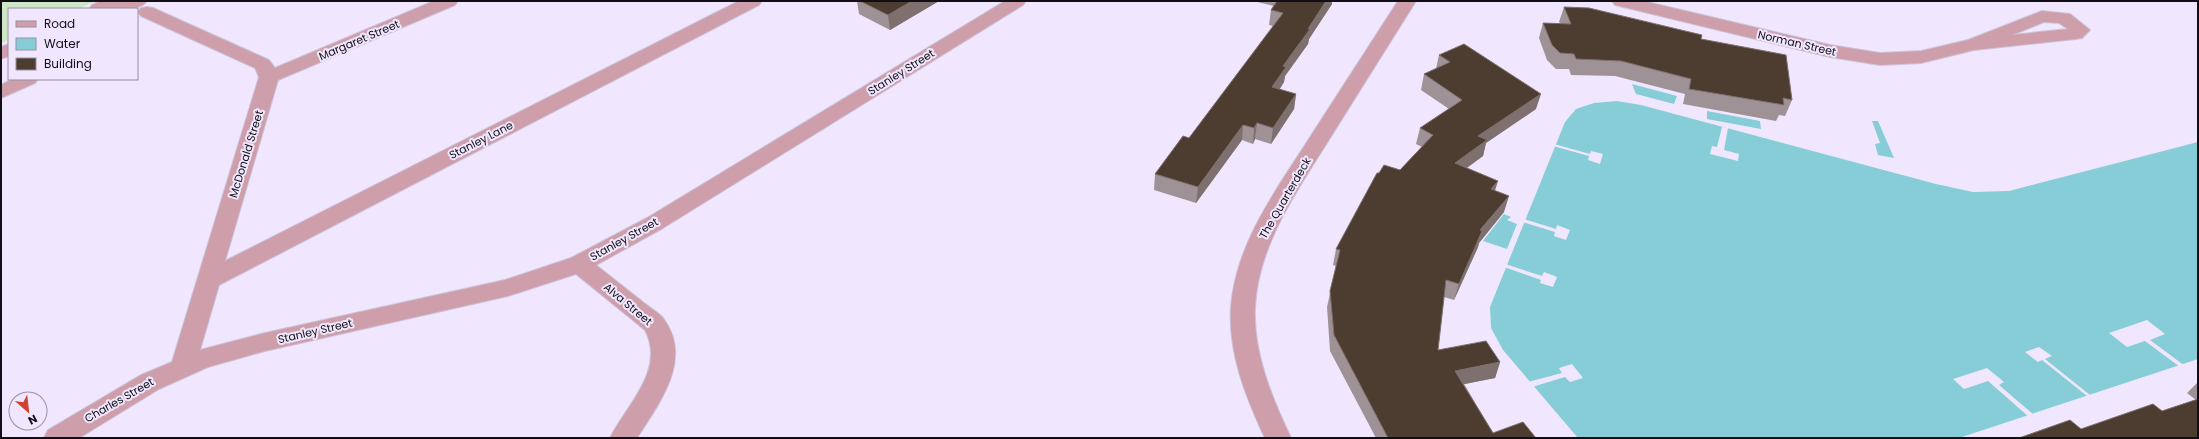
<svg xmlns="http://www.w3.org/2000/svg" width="2199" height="439" viewBox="0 0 2199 439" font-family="Poppins,sans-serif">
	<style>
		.green { fill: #cce6c6 }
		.water { fill: #86cdd8 }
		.pier { fill: #f0e7fe }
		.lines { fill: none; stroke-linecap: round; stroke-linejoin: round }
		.minor-casing { stroke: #ccc4d9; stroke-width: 2 }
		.tertiary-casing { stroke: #ccc4d9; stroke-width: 2 }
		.minor { fill: #ce9eab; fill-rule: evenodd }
		.tertiary { fill: #ce9eab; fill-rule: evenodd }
		.wall { fill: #9e9297 }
		.shaded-wall { fill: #7e706e }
		.building { fill: #4d3d30; stroke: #7e706e }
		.labels { text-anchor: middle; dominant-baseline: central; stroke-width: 4; stroke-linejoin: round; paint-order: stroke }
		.street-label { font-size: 11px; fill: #110e15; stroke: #f0e7fe }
	</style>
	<rect width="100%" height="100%" fill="#f0e7fe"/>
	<!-- green -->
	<path class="green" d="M 1,1 L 96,1 L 78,9 L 9,9 L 9,40 L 1,43 Z"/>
	<!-- water -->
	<g class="water">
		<path d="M 1632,84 L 1677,96 L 1674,104 L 1636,94 Z"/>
		<path d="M 1617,101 L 1641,105 L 1936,184 L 1973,192 L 2009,191 L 2198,142 L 2198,359 L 1959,438 L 1578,438 L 1503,350 L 1491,328 L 1490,307 L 1565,122 L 1576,109 L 1594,103 Z"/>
		<path d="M 1707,111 L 1760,121 L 1761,129 L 1707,119 Z"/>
		<path d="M 1872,121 L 1878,121 L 1894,158 L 1878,155 L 1875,144 L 1880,143 Z"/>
		<path d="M 1504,214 L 1511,217 L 1507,220 L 1517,224 L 1507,249 L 1483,241 Z"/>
	</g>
	<!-- pier -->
	<g class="pier">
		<path d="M 1722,127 L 1728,128 L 1724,150 L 1739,154 L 1738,161 L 1710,154 L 1712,146 L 1717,147 Z"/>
		<path d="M 1554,144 L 1590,154 L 1591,151 L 1603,154 L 1600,164 L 1588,160 L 1589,156 L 1553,146 Z"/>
		<path d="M 1524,219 L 1556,229 L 1557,225 L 1570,230 L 1566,240 L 1554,236 L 1555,232 L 1522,222 Z"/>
		<path d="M 1505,264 L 1542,276 L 1544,272 L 1557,277 L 1553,287 L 1540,283 L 1541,280 L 1504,267 Z"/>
		<path d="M 2147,320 L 2165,334 L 2150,340 L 2185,366 L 2180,367 L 2145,341 L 2127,347 L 2109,333 Z"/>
		<path d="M 2039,347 L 2052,356 L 2045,359 L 2090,395 L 2087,396 L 2042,360 L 2038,362 L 2025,352 Z"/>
		<path d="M 1572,364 L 1583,378 L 1570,382 L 1565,377 L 1532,387 L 1528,382 L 1562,373 L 1559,368 Z"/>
		<path d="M 1987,368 L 2004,382 L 1999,385 L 2034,415 L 2029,417 L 1988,381 L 1964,389 L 1953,379 Z"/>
	</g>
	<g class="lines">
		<defs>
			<g id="minor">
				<path d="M 434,1 L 458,1 L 455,5 L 278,80 L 225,261 L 739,1 L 762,1 L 759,5 L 219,285 L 200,350 L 265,333 L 505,280 L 571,258 L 647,218 L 1005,1 L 1026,1 L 1023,5 L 663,228 L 596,265 C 612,278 628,290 644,303 C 650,308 658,312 663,318 C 694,359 659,403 637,438 L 610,438 C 627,404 666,370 645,330 L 576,274 L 508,296 L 265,351 L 208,367 L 159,389 L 79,438 L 44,438 L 48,430 L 141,375 L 172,362 L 259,77 L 255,68 L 141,16 L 138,12 L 141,8 L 147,7 L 153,8 L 269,60 L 275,68 Z"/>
				<path d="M 1398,1 L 1416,1 C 1389,44 1362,87 1335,130 C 1302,184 1258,241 1255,308 C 1253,353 1272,398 1291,438 L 1265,438 C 1246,397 1228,353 1231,307 C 1236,241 1280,185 1314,131 C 1342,88 1370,44 1398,1 Z"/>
				<path d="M 1612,1 L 1643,1 L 1830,45 L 1880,53 L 1921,51 L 1968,40 L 2042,11 L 2070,14 L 2090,30 L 2082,38 L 2076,39 L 1974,50 L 1921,63 L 1880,65 L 1830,57 L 1615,5 ZM 2044,22 L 2059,23 L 2068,29 L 2012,35 Z"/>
				<path d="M 13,79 L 38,79 L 35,83 L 1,98 L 1,85 Z"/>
			</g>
			<g id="tertiary">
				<path d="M 101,1 L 147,1 C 138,14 104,9 89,9 L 92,5 Z"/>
				<path d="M 9,44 L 9,56 L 1,59 L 1,47 Z"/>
			</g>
		</defs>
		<!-- minor casing -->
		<use href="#minor" class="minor-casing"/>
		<!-- tertiary casing -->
		<use href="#tertiary" class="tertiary-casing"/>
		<!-- minor -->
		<use href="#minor" class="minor"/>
		<!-- tertiary -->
		<use href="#tertiary" class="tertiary"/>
	</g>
	<!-- wall -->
	<g class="wall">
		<path d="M 857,1 L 939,1 L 890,30 L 859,14 Z"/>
		<path d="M 1253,1 L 1332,1 L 1332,4 L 1309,39 L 1308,44 L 1285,76 L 1284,82 L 1280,89 L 1296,94 L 1294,109 L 1271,144 L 1255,139 L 1253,144 L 1242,140 L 1196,203 L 1154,190 L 1155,174 L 1189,138 L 1273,26 L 1269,25 L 1271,10 L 1274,6 Z"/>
		<path d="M 1564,7 L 1701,39 L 1792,100 L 1785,116 L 1779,115 L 1776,121 L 1683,104 L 1685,94 L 1615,76 L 1571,75 L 1569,69 L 1556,69 L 1547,60 L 1539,38 L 1543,23 L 1560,23 L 1559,22 Z"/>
		<path d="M 1439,55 L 1536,109 L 1486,143 L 1483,156 L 1467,168 L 1495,190 L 1504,212 L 1479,243 L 1478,247 L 1454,300 L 1444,297 L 1438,350 L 1500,362 L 1495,378 L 1464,384 L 1493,433 L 1536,438 L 1376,438 L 1330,351 L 1327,307 L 1336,266 L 1333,265 L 1336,249 L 1379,173 L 1400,170 L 1422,147 L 1416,144 L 1420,128 L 1449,109 L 1421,90 L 1424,74 L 1436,69 Z"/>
		<path d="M 2198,382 L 2198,438 L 2162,411 L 2196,400 L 2187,393 Z"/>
	</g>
	<!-- shaded-wall -->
	<g class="shaded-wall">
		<path d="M 912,1 L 939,1 L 890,30 L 888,15 Z"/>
		<path d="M 1326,1 L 1332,1 L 1332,4 L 1309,39 L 1308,44 L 1285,76 L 1284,82 L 1270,103 L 1272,87 L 1283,66 Z"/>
		<path d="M 1296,94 L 1294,109 L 1271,144 L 1273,128 Z"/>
		<path d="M 1541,94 L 1536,109 L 1486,143 L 1483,156 L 1451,179 L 1455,163 L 1478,136 Z"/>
		<path d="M 1257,123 L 1255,139 L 1253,144 L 1254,128 Z"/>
		<path d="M 1243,125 L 1242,140 L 1196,203 L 1198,187 Z"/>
		<path d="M 1498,181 L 1493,197 L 1491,189 Z"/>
		<path d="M 1509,196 L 1504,212 L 1479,243 L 1478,247 L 1454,300 L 1459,284 L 1480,230 Z"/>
		<path d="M 1500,362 L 1495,378 L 1450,387 L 1455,371 Z"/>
	</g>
	<!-- building -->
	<g class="building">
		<path d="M 860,1 L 912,1 L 888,15 Z"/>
		<path d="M 1277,1 L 1326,1 L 1308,29 L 1310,29 L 1283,66 L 1286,67 L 1272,87 L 1296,94 L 1273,128 L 1257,123 L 1254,128 L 1243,125 L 1198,187 L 1155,174 L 1183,136 L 1189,138 L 1283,13 L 1271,10 Z"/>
		<path d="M 1564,7 L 1589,8 L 1702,35 L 1701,39 L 1786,55 L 1792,100 L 1783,98 L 1784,105 L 1689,89 L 1691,79 L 1621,61 L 1576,59 L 1574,54 L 1560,53 L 1552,45 L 1543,23 L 1571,24 Z"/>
		<path d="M 1464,44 L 1541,94 L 1478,136 L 1487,140 L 1455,163 L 1498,181 L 1491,189 L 1509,196 L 1480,230 L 1482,231 L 1459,284 L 1446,280 L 1438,350 L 1486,341 L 1500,362 L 1455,371 L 1493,433 L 1523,422 L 1536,438 L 1388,438 L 1334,335 L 1330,291 L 1340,250 L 1336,249 L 1377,173 L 1379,173 L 1384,165 L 1400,170 L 1433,135 L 1420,128 L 1462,100 L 1424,74 L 1450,62 L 1439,55 Z"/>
		<path d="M 2198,399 L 2198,438 L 2019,438 L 2070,420 L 2081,429 L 2153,404 L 2162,411 Z"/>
	</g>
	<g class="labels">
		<!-- street labels -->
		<g class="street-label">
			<text transform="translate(359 40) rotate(-23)">Margaret Street</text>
			<text transform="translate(1797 43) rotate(13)">Norman Street</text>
			<text transform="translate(901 72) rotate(-32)">Stanley Street</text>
			<text transform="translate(481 140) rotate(-27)">Stanley Lane</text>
			<text transform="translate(246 154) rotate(-73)">McDonald Street</text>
			<text transform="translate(1285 198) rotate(-60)">The Quarterdeck</text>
			<text transform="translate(624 239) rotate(-29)">Stanley Street</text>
			<text transform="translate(628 304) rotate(40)">Alva Street</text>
			<text transform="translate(315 331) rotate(-13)">Stanley Street</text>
			<text transform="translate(119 400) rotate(-30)">Charles Street</text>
		</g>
	</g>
	<!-- border -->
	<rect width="2199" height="439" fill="none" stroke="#110e15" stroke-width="4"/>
	<!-- legend -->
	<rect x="8" y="8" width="130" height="72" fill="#f0e7fe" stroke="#9790a1"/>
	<rect x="16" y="21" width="20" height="6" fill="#ce9eab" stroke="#9790a1"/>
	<text x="44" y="28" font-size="12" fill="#110e15">Road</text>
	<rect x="16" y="38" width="20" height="12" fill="#86cdd8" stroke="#9790a1"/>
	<text x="44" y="48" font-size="12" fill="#110e15">Water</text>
	<rect x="16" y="58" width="20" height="12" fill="#4d3d30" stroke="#9790a1"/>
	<text x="44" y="68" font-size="12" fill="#110e15">Building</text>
	<!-- north arrow -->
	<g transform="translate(28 411) rotate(152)"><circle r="19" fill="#f0e7fe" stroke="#9790a1"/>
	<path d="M0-3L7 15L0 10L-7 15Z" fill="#cf4331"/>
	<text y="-6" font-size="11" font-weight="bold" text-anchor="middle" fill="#110e15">N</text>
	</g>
</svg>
